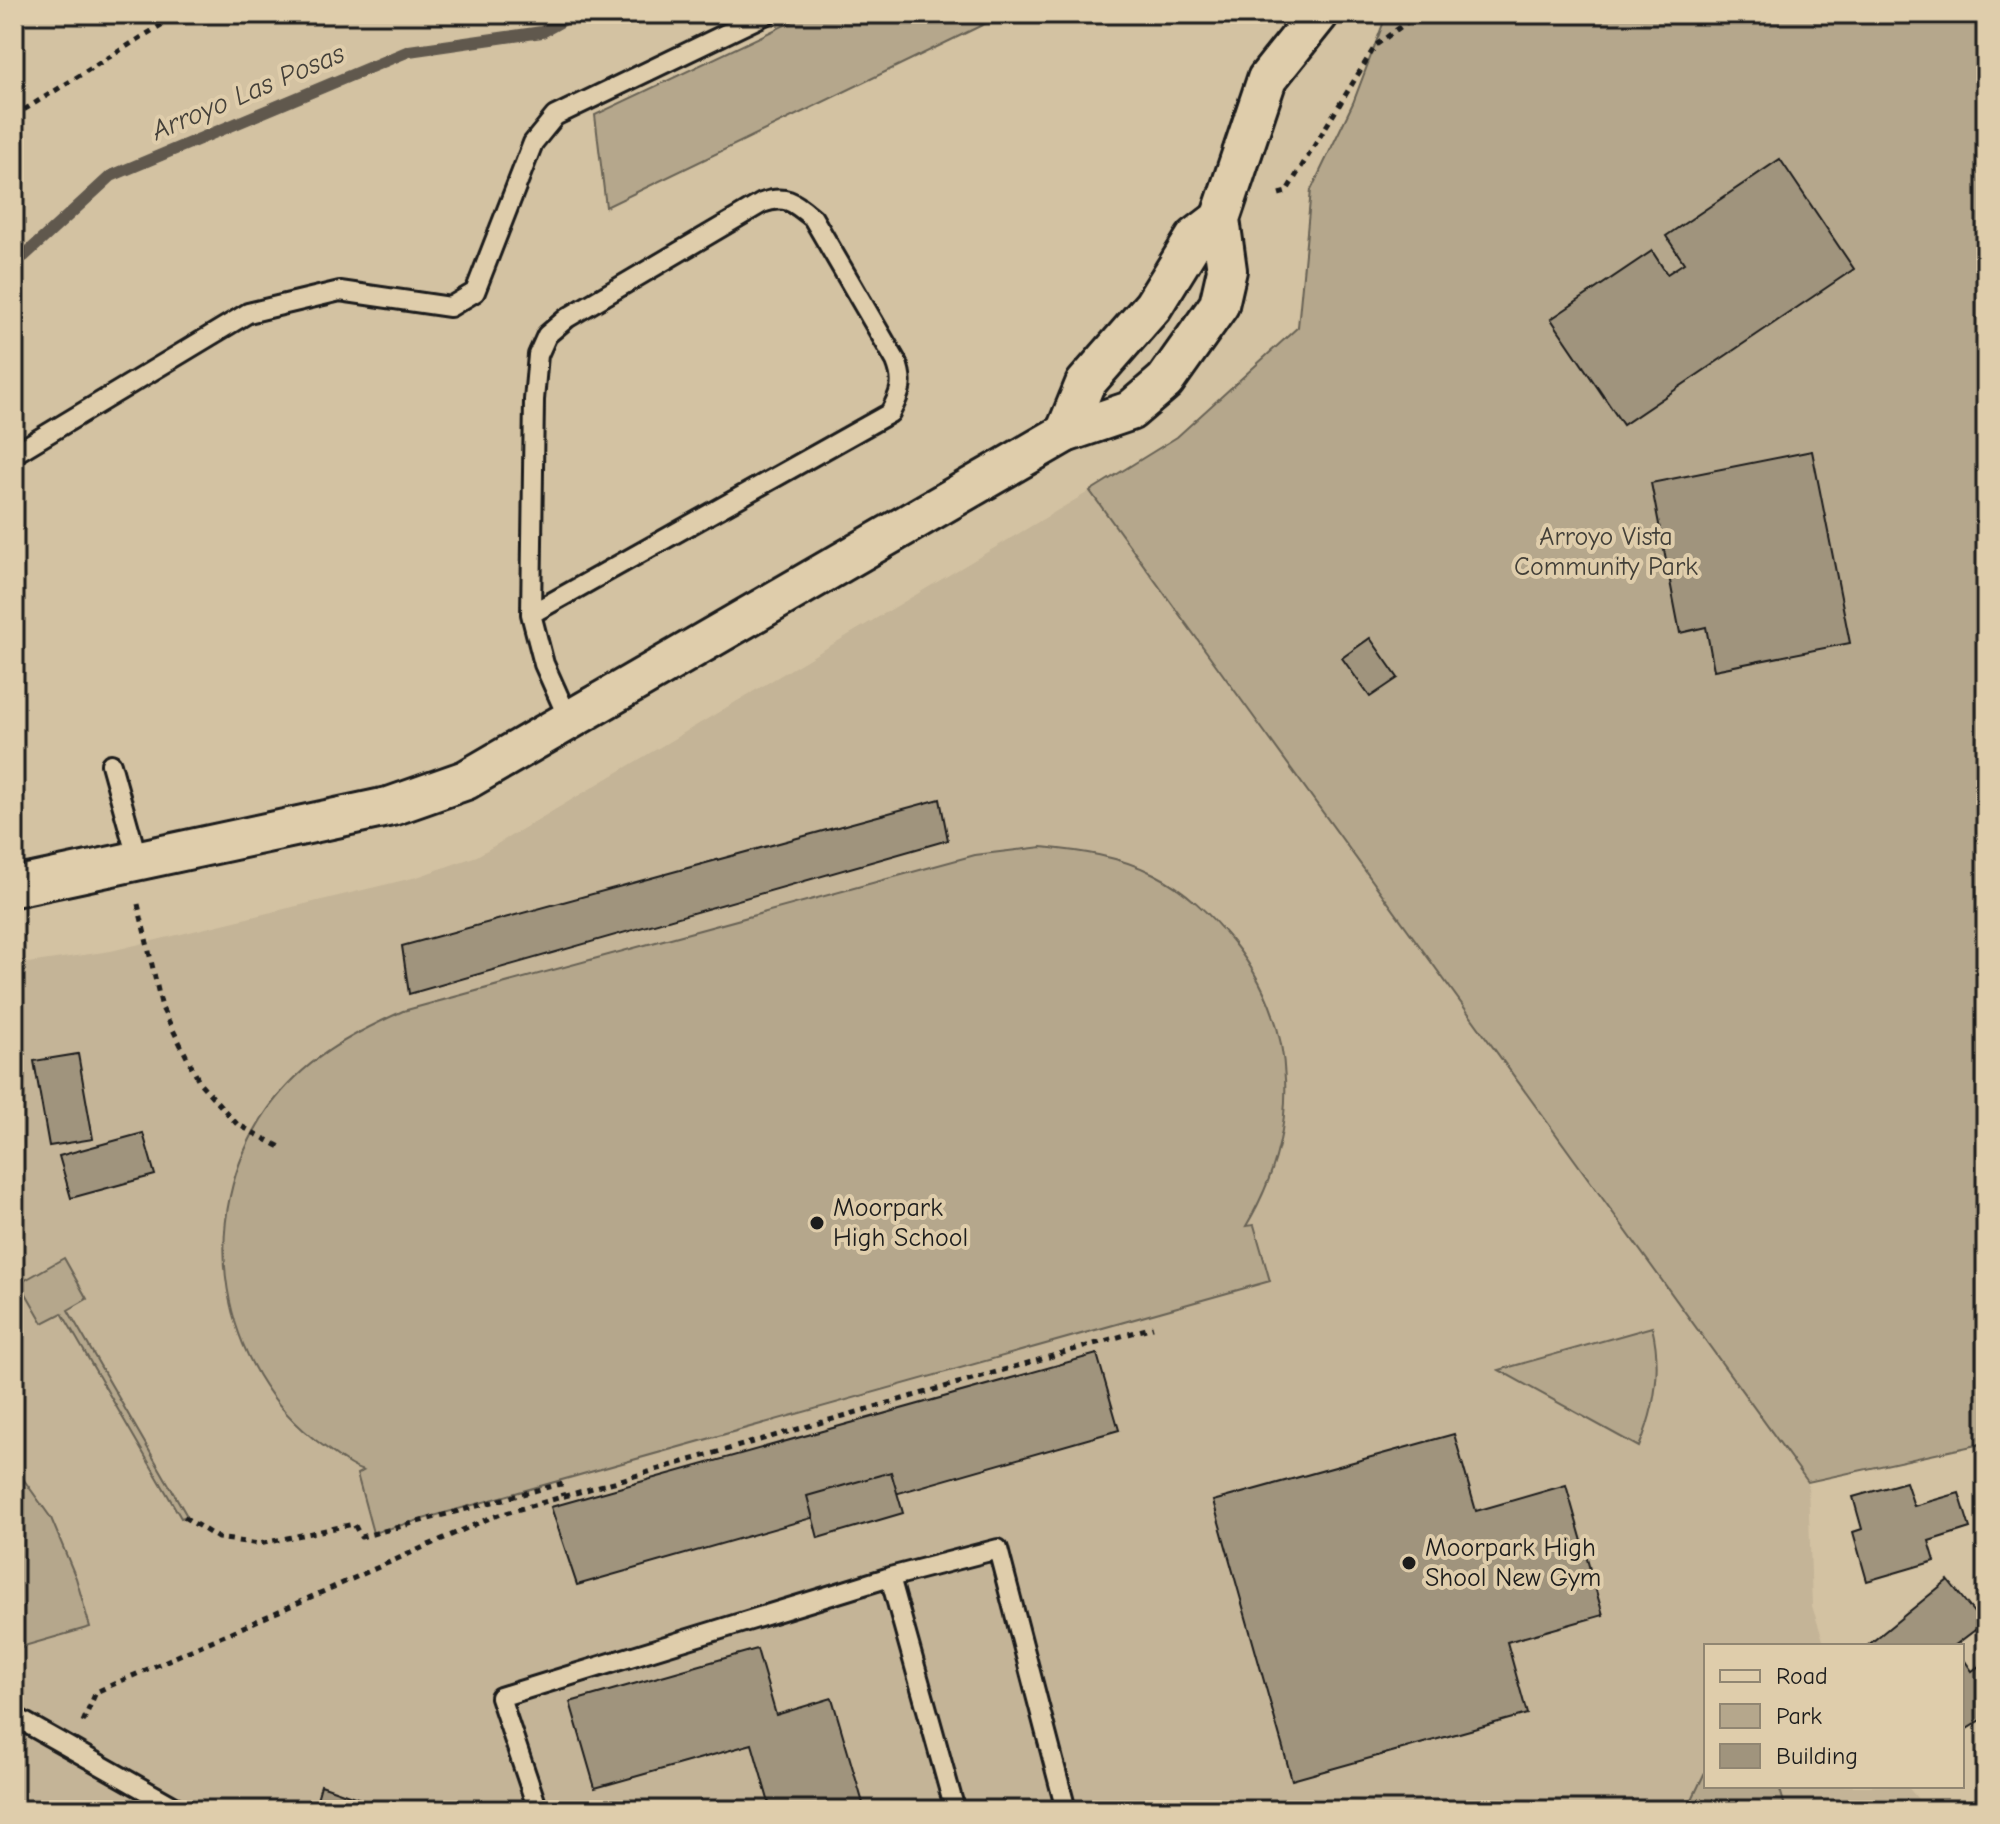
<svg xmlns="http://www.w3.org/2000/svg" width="2000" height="1824" viewBox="0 0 2000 1824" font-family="'Comic Neue',sans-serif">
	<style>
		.built { fill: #c4b497 }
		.green { fill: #b5a78c; stroke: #686254; stroke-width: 2 }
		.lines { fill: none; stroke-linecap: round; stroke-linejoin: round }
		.stream { stroke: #60594e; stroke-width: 12 }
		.building { fill: #a0947d; stroke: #1c1c1c; stroke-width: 2 }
		.service-casing { stroke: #1c1c1c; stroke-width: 24 }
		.minor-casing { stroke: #1c1c1c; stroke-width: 44 }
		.path { stroke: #1c1c1c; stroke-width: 5; stroke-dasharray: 6 6; stroke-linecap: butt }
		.service { stroke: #dfcdab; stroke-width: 18 }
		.minor { stroke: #dfcdab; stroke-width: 38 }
		.poi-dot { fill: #1c1c1c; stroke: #dfcdab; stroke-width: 3 }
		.labels { text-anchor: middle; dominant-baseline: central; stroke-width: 8; stroke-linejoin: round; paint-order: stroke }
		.park-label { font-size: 26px; fill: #423f38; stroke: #dfcdab }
		.poi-label { font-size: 26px; fill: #1c1c1c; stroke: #dfcdab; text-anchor: start }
		.water-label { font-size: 28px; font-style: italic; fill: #444039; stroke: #dfcdab }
	</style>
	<rect width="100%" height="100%" fill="#d3c2a2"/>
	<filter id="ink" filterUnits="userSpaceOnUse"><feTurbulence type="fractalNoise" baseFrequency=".0125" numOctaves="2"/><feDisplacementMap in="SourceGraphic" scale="16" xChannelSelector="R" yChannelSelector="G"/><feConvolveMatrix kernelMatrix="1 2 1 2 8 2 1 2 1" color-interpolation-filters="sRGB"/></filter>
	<g filter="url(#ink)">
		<!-- built -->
		<path class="built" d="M 1090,491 L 1808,1482 L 1812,1606 L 1825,1646 L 1706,1646 L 1706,1786 L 1907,1786 L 1927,1810 L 14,1810 L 14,965 L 111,951 L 417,877 L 477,856 Z"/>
		<!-- green -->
		<g class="green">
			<path d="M 808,14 L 1005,14 L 606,207 L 595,115 Z"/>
			<path d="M 1390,14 L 1986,14 L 1986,1443 L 1808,1482 L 1090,491 L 1177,437 L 1298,327 L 1311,190 L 1353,103 L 1386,16 Z"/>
			<path d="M 1042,847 C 1081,851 1119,856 1154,874 C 1186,890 1210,914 1232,941 C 1300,1025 1301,1134 1246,1226 L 1254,1225 L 1270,1281 L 373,1533 L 357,1474 L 363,1471 C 348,1466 335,1454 322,1445 C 217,1369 193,1216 268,1109 C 303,1060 350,1035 403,1011 L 975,855 Z"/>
			<path d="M 64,1258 L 87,1299 L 68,1310 L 187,1516 L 181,1518 L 62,1313 L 43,1323 L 20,1283 Z"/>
			<path d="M 1652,1327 C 1662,1368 1655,1409 1639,1447 L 1499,1370 Z"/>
			<path d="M 14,1466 L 51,1518 L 76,1578 L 90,1627 L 14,1649 Z"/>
			<path d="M 1706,1770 L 1706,1786 L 1779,1786 L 1786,1810 L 1687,1810 Z"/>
		</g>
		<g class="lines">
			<!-- stream -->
			<path class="stream" d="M 14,260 L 24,256 L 111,176 L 409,51 L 542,32 L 574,14"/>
		</g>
		<!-- building -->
		<g class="building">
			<path d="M 1780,159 L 1854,269 L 1623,425 L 1551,319 L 1652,251 L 1667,274 L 1684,263 L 1666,236 Z"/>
			<path d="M 1812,451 L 1850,643 L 1714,670 L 1706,627 L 1680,633 L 1651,483 Z"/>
			<path d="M 1370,638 L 1398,678 L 1370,697 L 1342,658 Z"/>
			<path d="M 940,799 L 948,840 L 409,994 L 402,946 Z"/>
			<path d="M 78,1054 L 93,1139 L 49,1146 L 34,1061 Z"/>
			<path d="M 143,1133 L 155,1175 L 71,1198 L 59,1156 Z"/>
			<path d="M 1097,1354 L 1119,1430 L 577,1585 L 551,1507 Z"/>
			<path d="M 1454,1434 L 1476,1511 L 1566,1485 L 1603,1615 L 1507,1642 L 1527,1714 L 1292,1780 L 1213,1501 Z"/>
			<path d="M 891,1472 L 903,1513 L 818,1538 L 807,1496 Z"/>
			<path d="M 1906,1482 L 1914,1506 L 1959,1493 L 1970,1528 L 1929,1541 L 1935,1561 L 1867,1581 L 1853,1532 L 1862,1529 L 1853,1497 Z"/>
			<path d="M 1948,1580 L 1983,1624 L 1954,1646 L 1867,1646 Z"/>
			<path d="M 757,1649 L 776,1715 L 832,1698 L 865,1810 L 771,1810 L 752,1744 L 595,1788 L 570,1702 Z"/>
			<path d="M 1965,1661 L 1972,1671 L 1986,1661 L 1986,1717 L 1962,1732 L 1962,1662 Z"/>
			<path d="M 321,1785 L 391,1810 L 314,1810 Z"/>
		</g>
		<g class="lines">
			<defs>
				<g id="service">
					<path d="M 14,454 L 248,313 L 340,291 L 450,307 L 475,292 L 533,143 L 555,116 L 767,14"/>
					<path d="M 531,614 L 890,413 C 900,394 905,383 896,361 L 813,218 C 795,203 786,194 762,203 L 567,318 L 547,335 L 538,355 L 534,400 L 531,614 L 544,664 L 569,720"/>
					<path d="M 111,764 L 138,861"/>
					<path d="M 14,1721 L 19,1719 L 180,1810"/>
					<path d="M 538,1810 L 500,1697 L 890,1577"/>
					<path d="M 955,1810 L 890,1577 L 998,1549 L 1066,1810"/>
				</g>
				<g id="minor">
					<path d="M 1065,433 L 1085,384 L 1153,306 L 1195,238 L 1220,219"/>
					<path d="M 14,887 L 392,806 L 466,780 L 1065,433 L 1130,411 L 1165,381 L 1219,305 L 1227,270 L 1220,219 L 1267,79 L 1319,14"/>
				</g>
			</defs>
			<!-- service casing -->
			<use href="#service" class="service-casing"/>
			<!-- minor casing -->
			<use href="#minor" class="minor-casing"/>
			<!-- path -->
			<g class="path">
				<path d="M 14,116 L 179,14"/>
				<path d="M 1279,194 L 1286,192 L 1376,45 L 1418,14"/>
				<path d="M 138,904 L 162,1008 L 200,1083 L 237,1124 L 282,1148"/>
				<path d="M 184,1517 L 218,1538 L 259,1544 L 354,1524 L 361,1537 L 560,1484 L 563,1496"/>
				<path d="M 83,1722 L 96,1692 L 492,1517 L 1153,1327"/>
			</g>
			<!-- service -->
			<use href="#service" class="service"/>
			<!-- minor -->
			<use href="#minor" class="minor"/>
		</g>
	</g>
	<!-- markers -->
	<g class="poi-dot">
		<circle cx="817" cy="1223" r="8"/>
		<circle cx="1409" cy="1563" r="8"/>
	</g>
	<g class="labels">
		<!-- park labels -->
		<g class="park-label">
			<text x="1606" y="537">Arroyo Vista<tspan x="1606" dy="30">Community Park</tspan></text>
		</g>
		<!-- poi labels -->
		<g class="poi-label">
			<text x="833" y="1208">Moorpark<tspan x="833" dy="30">High School</tspan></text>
			<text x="1425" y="1548">Moorpark High<tspan x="1425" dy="30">Shool New Gym</tspan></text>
		</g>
		<!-- water labels -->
		<g class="water-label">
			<text transform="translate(248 92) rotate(-23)">Arroyo Las Posas</text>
		</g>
	</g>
	<!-- margin -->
	<rect width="2000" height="1824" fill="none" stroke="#dfcdab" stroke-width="48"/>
	<rect x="24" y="24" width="1952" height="1776" fill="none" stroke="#1c1c1c" stroke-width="3" filter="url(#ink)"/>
	<!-- legend -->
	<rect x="1704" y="1644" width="260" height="144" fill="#dfcdab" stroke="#918672" stroke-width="2"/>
	<rect x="1720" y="1670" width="40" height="12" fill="#dfcdab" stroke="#918672" stroke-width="2"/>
	<text x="1776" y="1684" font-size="24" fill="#1c1c1c">Road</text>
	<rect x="1720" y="1704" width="40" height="24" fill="#b5a78c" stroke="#918672" stroke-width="2"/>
	<text x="1776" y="1724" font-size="24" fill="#1c1c1c">Park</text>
	<rect x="1720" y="1744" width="40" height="24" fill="#a0947d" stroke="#918672" stroke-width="2"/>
	<text x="1776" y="1764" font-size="24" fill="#1c1c1c">Building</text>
</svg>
